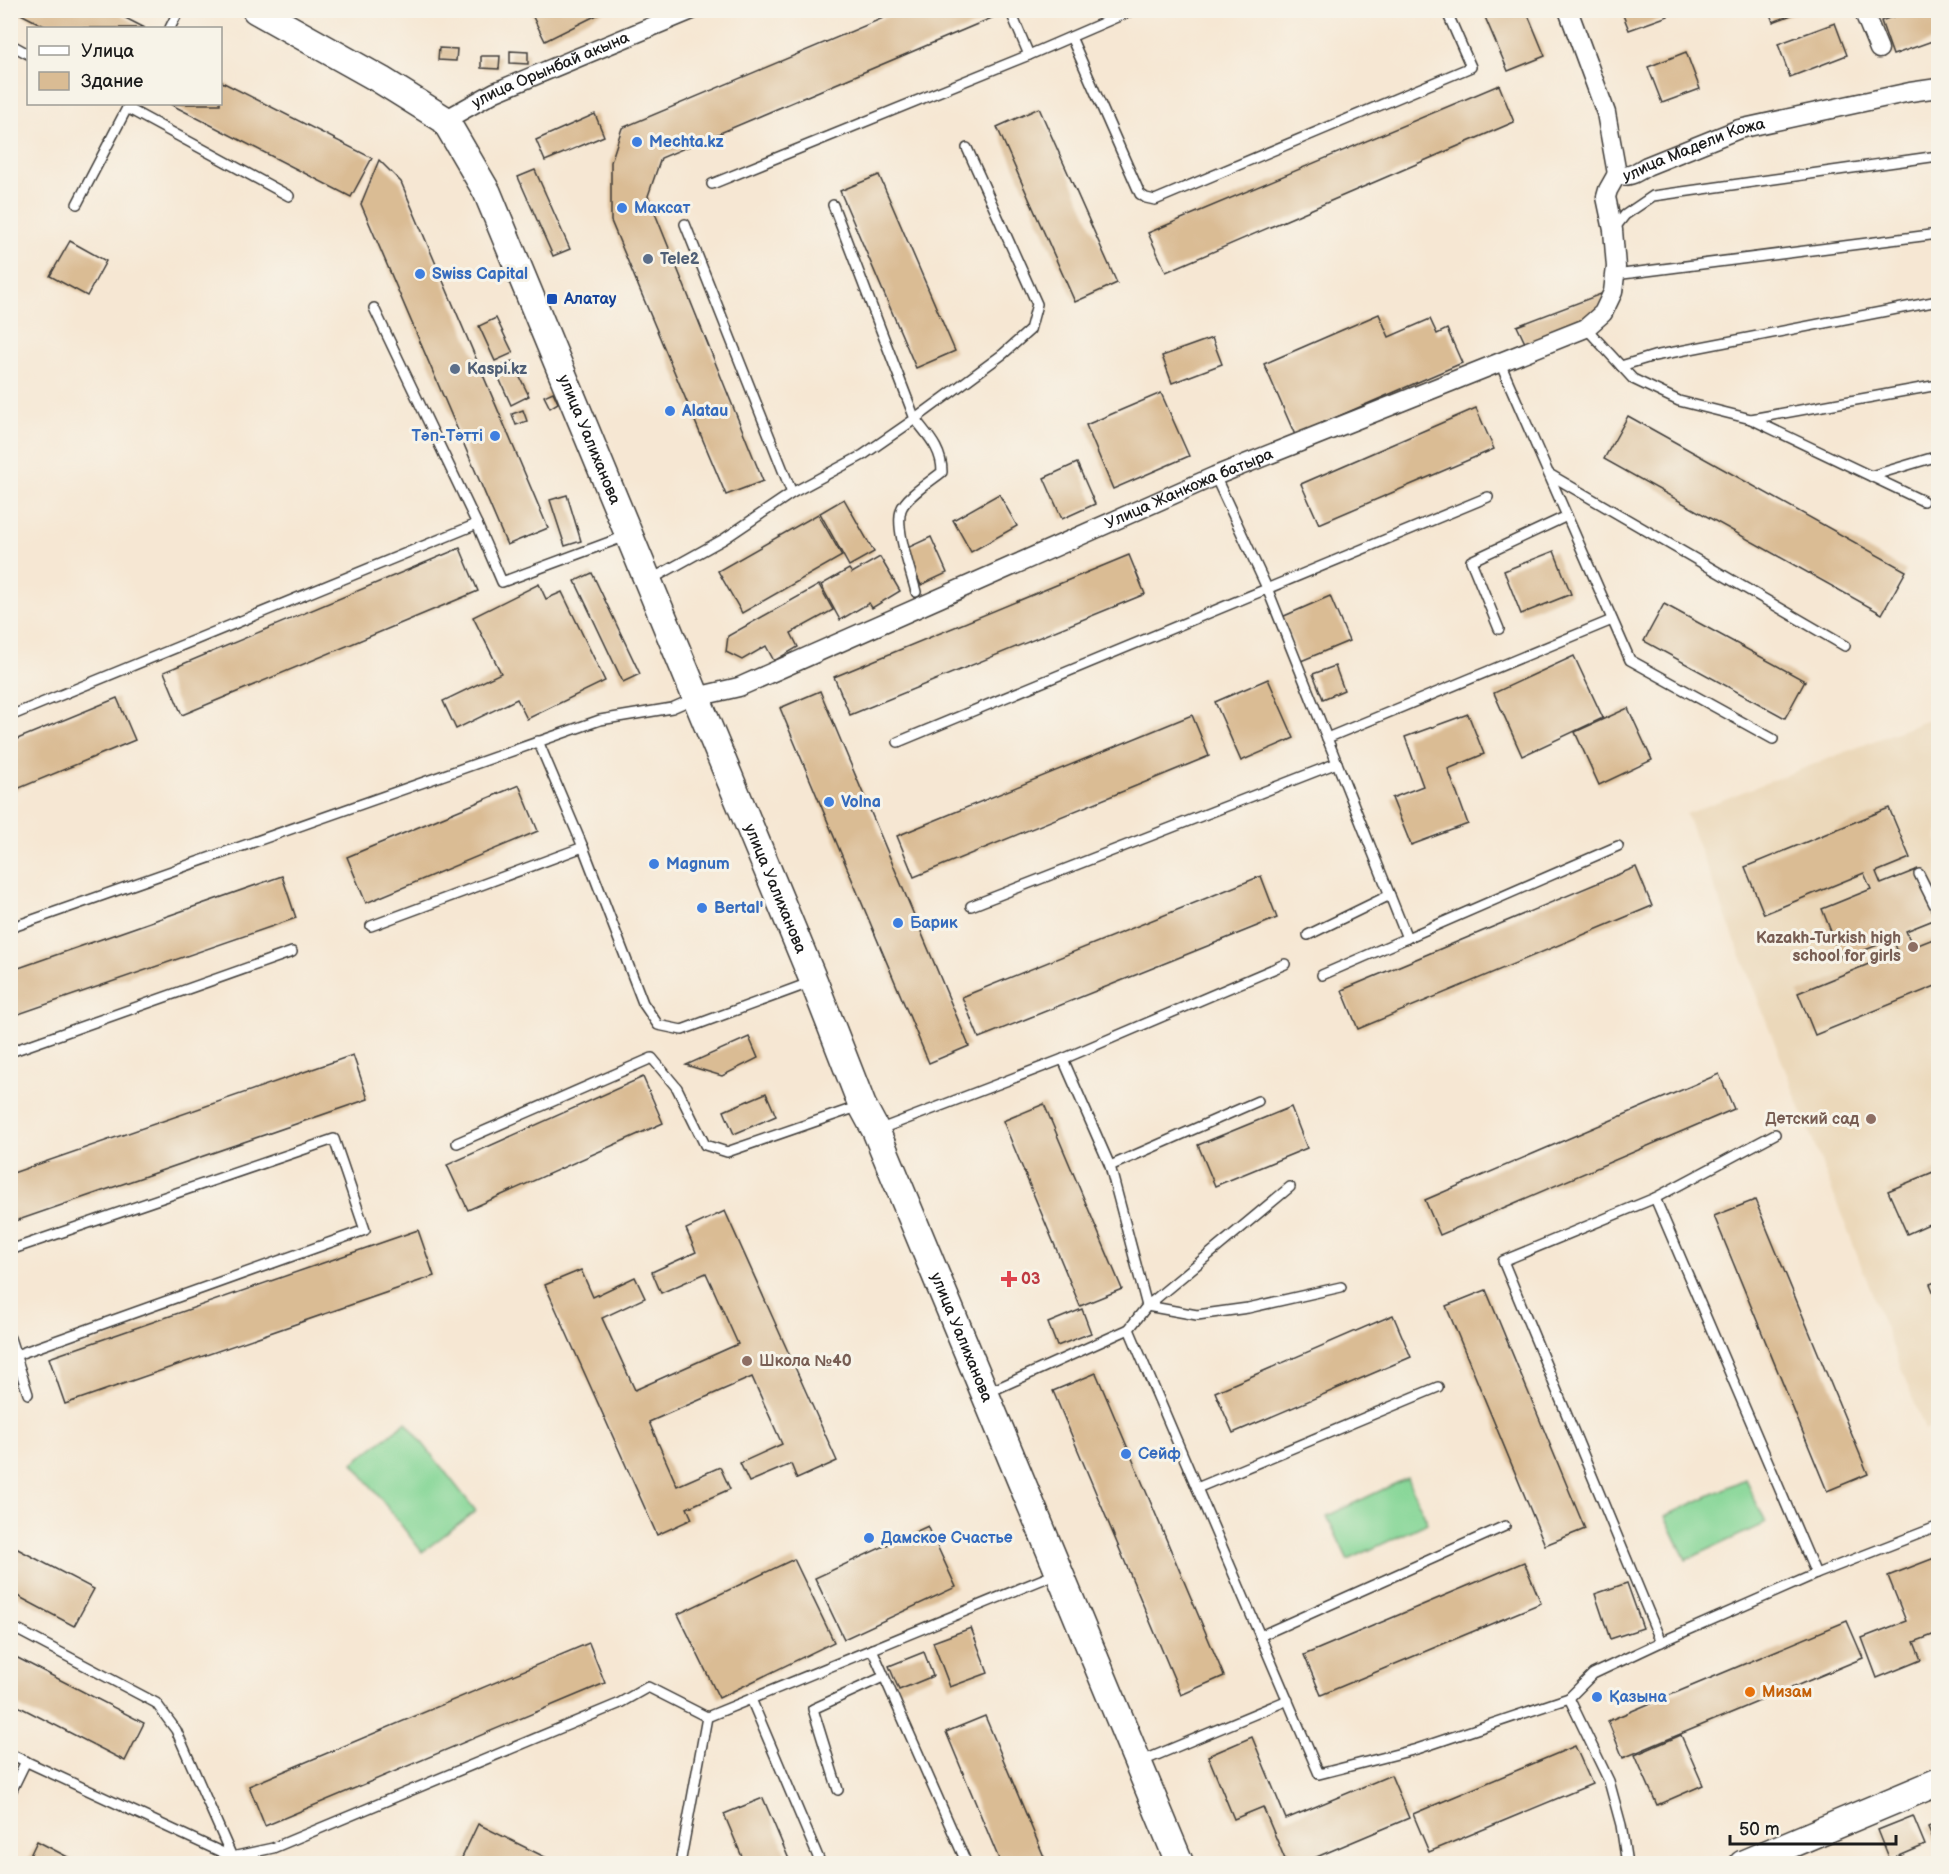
<svg xmlns="http://www.w3.org/2000/svg" width="1949" height="1874" viewBox="0 0 1949 1874" font-family="'Balsamiq Sans',sans-serif">
	<style>
		.built { fill: #ebd8ba }
		.pitch { fill: #85d696; stroke: #507959; stroke-width: 1.5 }
		.building { fill: #dabc94 }
		.lines { fill: none; stroke-linecap: round; stroke-linejoin: round }
		.service-casing { stroke: #3d3a37; stroke-width: 12 }
		.minor-casing { stroke: #3d3a37; stroke-width: 21 }
		.secondary-casing { stroke: #3d3a37; stroke-width: 30 }
		.service { stroke: #fff; stroke-width: 9 }
		.minor { stroke: #fff; stroke-width: 18 }
		.secondary { stroke: #fff; stroke-width: 27 }
		.shop-dot { fill: #3f7fe0; stroke: #f7f3e8; stroke-width: 2 }
		.service-dot { fill: #5c6f8a; stroke: #f7f3e8; stroke-width: 2 }
		.transit-dot { fill: #1a4fb4; stroke: #f7f3e8; stroke-width: 2 }
		.education-dot { fill: #8d6e63; stroke: #f7f3e8; stroke-width: 2 }
		.health-dot { fill: #e0444e; stroke: #f7f3e8; stroke-width: 2 }
		.food-dot { fill: #e8710a; stroke: #f7f3e8; stroke-width: 2 }
		.labels { text-anchor: middle; dominant-baseline: central; stroke-width: 6; stroke-linejoin: round; paint-order: stroke }
		.street-label { font-size: 16px; fill: #1c1c1c; stroke: #f7f3e8 }
		.shop-label { font-size: 16px; font-weight: bold; fill: #366cbe; stroke: #f7f3e8; text-anchor: start }
		.service-label { font-size: 16px; font-weight: bold; fill: #4e5e75; stroke: #f7f3e8; text-anchor: start }
		.transit-label { font-size: 16px; font-weight: bold; fill: #164399; stroke: #f7f3e8; text-anchor: start }
		.education-label { font-size: 16px; font-weight: bold; fill: #785e54; stroke: #f7f3e8; text-anchor: end }
		.health-label { font-size: 16px; font-weight: bold; fill: #be3a42; stroke: #f7f3e8; text-anchor: start }
		.food-label { font-size: 16px; font-weight: bold; fill: #c56008; stroke: #f7f3e8; text-anchor: start }
	</style>
	<rect width="100%" height="100%" fill="#f7f3e8"/>
	<filter id="ink" filterUnits="userSpaceOnUse"><feTurbulence type="fractalNoise" baseFrequency=".0167" numOctaves="2"/><feDisplacementMap in="SourceGraphic" scale="12" xChannelSelector="R" yChannelSelector="G"/><feConvolveMatrix kernelMatrix="1 2 1 2 8 2 1 2 1" color-interpolation-filters="sRGB"/></filter>
	<filter id="wash" filterUnits="userSpaceOnUse"><feTurbulence type="fractalNoise" baseFrequency=".008" numOctaves="4" result="noise"/><feDisplacementMap in="SourceGraphic" scale="24" xChannelSelector="R" yChannelSelector="G"/><feGaussianBlur stdDeviation="1.35" result="paint"/><feColorMatrix in="noise" values="0 0 0 0 0 0 0 0 0 0 0 0 0 0 0 0 0 1.4 0 .05"/><feComposite in="paint" operator="in"/></filter>
	<g filter="url(#wash)">
		<rect width="100%" height="100%" fill="#f6e7d3"/>
		<!-- built -->
		<path class="built" d="M 1938,716 L 1938,1424 L 1925,1430 L 1686,814 Z"/>
		<!-- pitch -->
		<g class="pitch">
			<path d="M 406,1422 L 476,1511 L 422,1552 L 353,1463 Z"/>
			<path d="M 1407,1478 L 1428,1523 L 1348,1560 L 1327,1516 Z"/>
			<path d="M 1745,1479 L 1766,1523 L 1686,1560 L 1665,1516 Z"/>
		</g>
		<g id="blocks">
			<!-- building -->
			<g class="building">
				<path d="M 13,10 L 110,10 L 145,28 L 48,28 Z"/>
				<path d="M 537,10 L 607,10 L 545,41 L 531,13 Z"/>
				<path d="M 902,10 L 999,10 L 1001,14 L 661,158 L 648,196 L 763,481 L 726,495 L 611,221 L 611,162 L 622,128 Z"/>
				<path d="M 1482,10 L 1526,10 L 1545,56 L 1508,71 Z"/>
				<path d="M 1621,10 L 1666,10 L 1668,16 L 1629,30 Z"/>
				<path d="M 1911,10 L 1935,10 L 1938,21 L 1938,39 L 1893,55 L 1881,21 Z"/>
				<path d="M 1769,11 L 1802,11 L 1773,22 Z"/>
				<path d="M 1835,23 L 1847,55 L 1790,77 L 1778,44 Z"/>
				<path d="M 439,48 L 457,49 L 456,61 L 438,60 Z"/>
				<path d="M 510,51 L 528,52 L 528,64 L 510,63 Z"/>
				<path d="M 1686,52 L 1700,89 L 1662,103 L 1648,67 Z"/>
				<path d="M 481,56 L 500,56 L 499,69 L 481,68 Z"/>
				<path d="M 220,81 L 372,158 L 351,197 L 170,104 L 220,104 Z"/>
				<path d="M 1499,85 L 1514,122 L 1166,272 L 1148,233 Z"/>
				<path d="M 1039,108 L 1117,283 L 1075,302 L 997,127 Z"/>
				<path d="M 595,114 L 604,136 L 545,161 L 536,140 Z"/>
				<path d="M 379,160 L 401,182 L 548,528 L 507,545 L 361,204 Z"/>
				<path d="M 535,170 L 570,249 L 553,256 L 518,177 Z"/>
				<path d="M 879,175 L 955,351 L 916,368 L 840,191 Z"/>
				<path d="M 70,241 L 106,261 L 87,296 L 50,276 Z"/>
				<path d="M 1606,292 L 1593,320 L 1526,345 L 1517,326 Z"/>
				<path d="M 1379,314 L 1389,337 L 1430,319 L 1437,334 L 1447,329 L 1462,363 L 1295,435 L 1264,364 Z"/>
				<path d="M 496,318 L 513,353 L 495,361 L 479,326 Z"/>
				<path d="M 1212,338 L 1222,364 L 1172,383 L 1162,356 Z"/>
				<path d="M 512,361 L 529,396 L 511,405 L 495,369 Z"/>
				<path d="M 553,392 L 558,403 L 550,408 L 544,396 Z"/>
				<path d="M 1161,393 L 1189,456 L 1113,489 L 1086,425 Z"/>
				<path d="M 1476,408 L 1494,449 L 1319,524 L 1301,484 Z"/>
				<path d="M 523,410 L 527,421 L 516,425 L 512,414 Z"/>
				<path d="M 1628,416 L 1906,571 L 1882,614 L 1604,459 Z"/>
				<path d="M 1077,463 L 1095,504 L 1062,519 L 1044,478 Z"/>
				<path d="M 999,494 L 1017,526 L 971,552 L 953,520 Z"/>
				<path d="M 567,495 L 581,541 L 565,546 L 550,500 Z"/>
				<path d="M 844,499 L 874,552 L 849,566 L 820,513 Z"/>
				<path d="M 818,514 L 842,556 L 742,613 L 718,571 Z"/>
				<path d="M 931,537 L 947,573 L 921,585 L 905,549 Z"/>
				<path d="M 460,548 L 478,591 L 182,715 L 164,672 Z"/>
				<path d="M 1554,551 L 1571,594 L 1521,614 L 1504,571 Z"/>
				<path d="M 1129,555 L 1145,594 L 850,715 L 834,677 Z"/>
				<path d="M 880,557 L 900,591 L 872,608 L 869,603 L 840,620 L 821,585 L 849,569 L 852,573 Z"/>
				<path d="M 592,573 L 640,674 L 623,682 L 575,581 Z"/>
				<path d="M 539,584 L 546,599 L 562,592 L 605,681 L 527,719 L 517,699 L 456,729 L 443,701 L 501,673 L 473,617 Z"/>
				<path d="M 819,585 L 833,610 L 791,633 L 798,647 L 774,661 L 766,646 L 742,660 L 726,652 L 728,636 Z"/>
				<path d="M 1330,596 L 1349,641 L 1301,661 L 1282,617 Z"/>
				<path d="M 1664,604 L 1805,681 L 1785,718 L 1644,641 Z"/>
				<path d="M 1574,656 L 1603,718 L 1522,756 L 1494,693 Z"/>
				<path d="M 1335,666 L 1344,690 L 1323,699 L 1313,674 Z"/>
				<path d="M 1268,679 L 1294,738 L 1241,761 L 1215,702 Z"/>
				<path d="M 820,691 L 969,1046 L 929,1063 L 780,708 Z"/>
				<path d="M 117,698 L 135,740 L 10,792 L 10,742 Z"/>
				<path d="M 1628,708 L 1652,760 L 1599,785 L 1575,732 Z"/>
				<path d="M 1468,714 L 1484,754 L 1448,769 L 1468,824 L 1411,845 L 1392,798 L 1423,786 L 1405,737 Z"/>
				<path d="M 1192,715 L 1209,756 L 914,877 L 897,836 Z"/>
				<path d="M 519,785 L 538,831 L 366,903 L 347,857 Z"/>
				<path d="M 1889,808 L 1910,858 L 1876,872 L 1881,884 L 1916,870 L 1936,919 L 1906,931 L 1913,947 L 1938,937 L 1938,985 L 1815,1035 L 1798,993 L 1898,952 L 1893,939 L 1842,959 L 1822,909 L 1871,889 L 1864,873 L 1764,914 L 1745,867 Z"/>
				<path d="M 1636,867 L 1652,906 L 1358,1029 L 1342,990 Z"/>
				<path d="M 282,876 L 296,918 L 10,1017 L 10,971 Z"/>
				<path d="M 1261,876 L 1277,918 L 979,1038 L 962,997 Z"/>
				<path d="M 749,1037 L 758,1058 L 722,1076 L 686,1065 Z"/>
				<path d="M 353,1055 L 368,1099 L 10,1223 L 10,1174 Z"/>
				<path d="M 1719,1074 L 1734,1109 L 1440,1235 L 1425,1200 Z"/>
				<path d="M 643,1077 L 663,1123 L 468,1210 L 447,1165 Z"/>
				<path d="M 766,1093 L 776,1116 L 734,1134 L 724,1111 Z"/>
				<path d="M 1044,1104 L 1122,1289 L 1080,1306 L 1003,1121 Z"/>
				<path d="M 1291,1107 L 1307,1148 L 1215,1186 L 1198,1145 Z"/>
				<path d="M 1938,1170 L 1938,1220 L 1907,1234 L 1888,1191 Z"/>
				<path d="M 1755,1200 L 1868,1474 L 1827,1491 L 1714,1216 Z"/>
				<path d="M 725,1211 L 837,1461 L 797,1479 L 791,1464 L 749,1482 L 740,1463 L 782,1444 L 752,1377 L 649,1422 L 677,1486 L 720,1467 L 730,1489 L 687,1508 L 692,1519 L 657,1535 L 545,1285 L 581,1270 L 593,1297 L 635,1277 L 645,1298 L 602,1318 L 635,1390 L 738,1344 L 706,1273 L 661,1293 L 652,1272 L 696,1252 L 686,1229 Z"/>
				<path d="M 418,1230 L 434,1276 L 65,1404 L 49,1358 Z"/>
				<path d="M 1938,1281 L 1938,1303 L 1930,1284 Z"/>
				<path d="M 1486,1290 L 1585,1529 L 1545,1545 L 1446,1306 Z"/>
				<path d="M 1082,1309 L 1091,1333 L 1057,1346 L 1048,1323 Z"/>
				<path d="M 1393,1315 L 1411,1357 L 1233,1433 L 1215,1392 Z"/>
				<path d="M 1096,1373 L 1224,1676 L 1181,1695 L 1053,1391 Z"/>
				<path d="M 928,1526 L 956,1587 L 844,1639 L 815,1578 Z"/>
				<path d="M 10,1545 L 94,1589 L 74,1626 L 10,1592 Z"/>
				<path d="M 1937,1557 L 1938,1562 L 1938,1633 L 1914,1642 L 1921,1660 L 1877,1678 L 1862,1638 L 1906,1621 L 1888,1576 Z"/>
				<path d="M 794,1559 L 834,1642 L 719,1698 L 678,1614 Z"/>
				<path d="M 1524,1562 L 1541,1603 L 1321,1695 L 1304,1655 Z"/>
				<path d="M 1627,1583 L 1643,1628 L 1610,1639 L 1595,1594 Z"/>
				<path d="M 1847,1621 L 1863,1658 L 1623,1758 L 1608,1721 Z"/>
				<path d="M 971,1628 L 988,1673 L 950,1687 L 933,1642 Z"/>
				<path d="M 589,1643 L 605,1683 L 265,1826 L 249,1786 Z"/>
				<path d="M 924,1652 L 933,1676 L 899,1690 L 889,1666 Z"/>
				<path d="M 10,1654 L 144,1723 L 125,1761 L 10,1702 Z"/>
				<path d="M 985,1716 L 1047,1864 L 1001,1864 L 946,1732 Z"/>
				<path d="M 1681,1735 L 1703,1785 L 1657,1805 L 1635,1755 Z"/>
				<path d="M 1252,1737 L 1286,1819 L 1391,1775 L 1409,1818 L 1300,1864 L 1287,1864 L 1263,1807 L 1234,1819 L 1208,1756 Z"/>
				<path d="M 1575,1746 L 1592,1784 L 1429,1852 L 1413,1814 Z"/>
				<path d="M 763,1798 L 791,1864 L 745,1864 L 724,1814 Z"/>
				<path d="M 1913,1816 L 1925,1845 L 1890,1860 L 1878,1830 Z"/>
				<path d="M 1938,1822 L 1938,1850 L 1928,1827 Z"/>
				<path d="M 478,1824 L 559,1864 L 459,1864 Z"/>
				<path d="M 37,1841 L 81,1864 L 26,1864 Z"/>
			</g>
		</g>
	</g>
	<g filter="url(#ink)">
		<use href="#blocks" fill-opacity="0" stroke="#3d3a37" stroke-width="1.5"/>
		<g class="lines">
			<defs>
				<g id="service">
					<path d="M 170,28 L 179,10"/>
					<path d="M 1071,37 L 1140,194 L 1146,198 L 1155,200 L 1471,67 L 1446,10"/>
					<path d="M 10,44 L 28,54"/>
					<path d="M 1029,55 L 1133,10"/>
					<path d="M 130,104 L 127,108 L 289,196"/>
					<path d="M 712,184 L 1029,55 L 1010,10"/>
					<path d="M 77,204 L 127,108"/>
					<path d="M 1614,229 L 1625,215 L 1653,196 L 1938,156"/>
					<path d="M 1615,275 L 1938,234"/>
					<path d="M 374,308 L 477,524 L 502,582 L 626,536"/>
					<path d="M 1586,328 L 1633,379 L 1679,401 L 1751,419 L 1923,501"/>
					<path d="M 1500,363 L 1630,660 L 1773,739"/>
					<path d="M 1621,366 L 1654,356 L 1938,301"/>
					<path d="M 1751,419 L 1938,385"/>
					<path d="M 1549,474 L 1845,646"/>
					<path d="M 1215,476 L 1267,588 L 1407,938 L 1618,846"/>
					<path d="M 1871,476 L 1938,456"/>
					<path d="M 792,493 L 863,455 L 915,419 L 833,205"/>
					<path d="M 650,580 L 724,539 L 792,493 L 685,224"/>
					<path d="M 916,592 C 911,572 895,529 901,510 C 905,497 931,481 942,472 C 942,449 928,436 915,419 L 1003,354 L 1030,330 L 1037,304 L 967,148"/>
					<path d="M 1499,629 L 1471,561 L 1567,516"/>
					<path d="M 10,716 L 477,524"/>
					<path d="M 1327,738 L 1612,620"/>
					<path d="M 538,741 L 583,847 L 643,1003 L 658,1025 L 682,1030 L 812,982"/>
					<path d="M 898,742 L 1488,497"/>
					<path d="M 1919,874 L 1938,912"/>
					<path d="M 971,906 L 1337,763"/>
					<path d="M 371,926 L 583,847"/>
					<path d="M 10,928 L 600,720 L 672,708 L 695,698"/>
					<path d="M 1308,935 L 1390,895"/>
					<path d="M 1322,975 L 1407,938"/>
					<path d="M 10,1052 L 292,952"/>
					<path d="M 1063,1059 L 1285,964"/>
					<path d="M 878,1130 L 1063,1059 L 1110,1166 L 1147,1306 L 1290,1187"/>
					<path d="M 457,1143 L 652,1058 L 677,1088 L 705,1145 L 727,1152 L 860,1106"/>
					<path d="M 1110,1166 L 1258,1101"/>
					<path d="M 1655,1198 L 1775,1134"/>
					<path d="M 10,1250 L 334,1139 L 365,1230 L 16,1355"/>
					<path d="M 1129,1329 L 1147,1306 L 1197,1315 L 1248,1308 L 1341,1287"/>
					<path d="M 10,1338 L 28,1394"/>
					<path d="M 987,1393 L 1129,1329 L 1319,1774 L 1417,1749 L 1569,1698 L 1609,1781 L 1621,1825 L 1627,1864"/>
					<path d="M 1197,1488 L 1438,1387"/>
					<path d="M 10,1626 L 156,1703 L 176,1730 L 232,1857 L 237,1864"/>
					<path d="M 1260,1636 L 1505,1526"/>
					<path d="M 1661,1642 L 1503,1261 L 1655,1198 L 1816,1574"/>
					<path d="M 872,1649 L 967,1864"/>
					<path d="M 1569,1698 L 1593,1674 L 1661,1642 L 1816,1574 L 1934,1528 L 1938,1532"/>
					<path d="M 751,1699 L 821,1864"/>
					<path d="M 10,1754 L 232,1857 L 273,1848 L 618,1704 L 648,1687 L 707,1717 L 1058,1573"/>
					<path d="M 1140,1762 L 1288,1700"/>
					<path d="M 838,1790 L 813,1709 L 883,1677"/>
					<path d="M 10,1794 L 26,1761"/>
					<path d="M 680,1864 L 707,1717"/>
				</g>
				<g id="minor">
					<path id="s1" d="M 1568,10 L 1606,113 L 1617,174 C 1628,179 1637,172 1647,166 L 1739,129 L 1910,92 L 1938,88"/>
					<path d="M 1863,10 L 1879,49"/>
					<path id="s2" d="M 445,120 L 495,92 L 692,10"/>
					<path id="s3" d="M 696,697 L 739,687 L 1215,476 L 1586,328 L 1603,313 L 1613,292 L 1616,267 L 1613,230 L 1606,197 L 1608,190 L 1617,174"/>
				</g>
				<g id="secondary">
					<path id="s4" d="M 256,10 L 381,80 L 445,120 L 487,192 L 814,982 L 862,1105 L 876,1131 L 1180,1864"/>
					<path d="M 1743,1864 L 1938,1782"/>
				</g>
			</defs>
			<!-- service casing -->
			<use href="#service" class="service-casing"/>
			<!-- minor casing -->
			<use href="#minor" class="minor-casing"/>
			<!-- secondary casing -->
			<use href="#secondary" class="secondary-casing"/>
			<!-- service -->
			<use href="#service" class="service"/>
			<!-- minor -->
			<use href="#minor" class="minor"/>
			<!-- secondary -->
			<use href="#secondary" class="secondary"/>
		</g>
	</g>
	<!-- markers -->
	<g class="shop-dot">
		<circle cx="637" cy="142" r="6"/>
		<circle cx="622" cy="208" r="6"/>
		<circle cx="420" cy="274" r="6"/>
		<circle cx="670" cy="411" r="6"/>
		<circle cx="495" cy="436" r="6"/>
		<circle cx="829" cy="802" r="6"/>
		<circle cx="654" cy="864" r="6"/>
		<circle cx="702" cy="908" r="6"/>
		<circle cx="898" cy="923" r="6"/>
		<circle cx="1126" cy="1454" r="6"/>
		<circle cx="869" cy="1538" r="6"/>
		<circle cx="1597" cy="1697" r="6"/>
	</g>
	<g class="service-dot">
		<circle cx="648" cy="259" r="6"/>
		<circle cx="455" cy="369" r="6"/>
	</g>
	<rect class="transit-dot" x="546" y="293" width="12" height="12" rx="3"/>
	<g class="education-dot">
		<circle cx="1913" cy="947" r="6"/>
		<circle cx="1871" cy="1119" r="6"/>
		<circle cx="747" cy="1361" r="6"/>
	</g>
	<path class="health-dot" d="M1006 1270h6v6h6v6h-6v6h-6v-6h-6v-6h6z"/>
	<circle class="food-dot" cx="1750" cy="1692" r="6"/>
	<g class="labels">
		<!-- street labels -->
		<g class="street-label">
			<text stroke="none"><textPath href="#s2" startOffset="117">улица Орынбай акына</textPath></text>
			<text stroke="none"><textPath href="#s1" startOffset="254">улица Мадели Кожа</textPath></text>
			<text stroke="none"><textPath href="#s4" startOffset="570">улица Уалиханова</textPath></text>
			<text stroke="none"><textPath href="#s3" startOffset="536">Улица Жанкожа батыра</textPath></text>
			<text stroke="none"><textPath href="#s4" startOffset="1056">улица Уалиханова</textPath></text>
			<text stroke="none"><textPath href="#s4" startOffset="1542">улица Уалиханова</textPath></text>
		</g>
		<!-- shop labels -->
		<g class="shop-label">
			<text x="649" y="142">Mechta.kz</text>
			<text x="634" y="208">Максат</text>
			<text x="432" y="274">Swiss Capital</text>
			<text x="682" y="411">Alatau</text>
			<text x="483" y="436" text-anchor="end">Тәп-Тәтті</text>
			<text x="841" y="802">Volna</text>
			<text x="666" y="864">Magnum</text>
			<text x="714" y="908">Bertal'</text>
			<text x="910" y="923">Барик</text>
			<text x="1138" y="1454">Сейф</text>
			<text x="881" y="1538">Дамское Счастье</text>
			<text x="1609" y="1697">Қазына</text>
		</g>
		<!-- service labels -->
		<g class="service-label">
			<text x="660" y="259">Tele2</text>
			<text x="467" y="369">Kaspi.kz</text>
		</g>
		<!-- transit labels -->
		<g class="transit-label">
			<text x="564" y="299">Алатау</text>
		</g>
		<!-- education labels -->
		<g class="education-label">
			<text x="1901" y="938">Kazakh-Turkish high<tspan x="1901" dy="18">school for girls</tspan></text>
			<text x="1859" y="1119">Детский сад</text>
			<text x="759" y="1361" text-anchor="start">Школа №40</text>
		</g>
		<!-- health labels -->
		<g class="health-label">
			<text x="1021" y="1279">03</text>
		</g>
		<!-- food labels -->
		<g class="food-label">
			<text x="1762" y="1692">Мизам</text>
		</g>
	</g>
	<!-- margin -->
	<rect width="1949" height="1874" fill="none" stroke="#f7f3e8" stroke-width="36"/>
	<!-- legend -->
	<rect x="27" y="27" width="195" height="78" fill="#f7f3e8" stroke="#9f9d96" stroke-width="1.5"/>
	<rect x="39" y="46" width="30" height="9" fill="#ffffff" stroke="#9f9d96" stroke-width="1.5"/>
	<text x="81" y="57" font-size="18" fill="#1c1c1c">Улица</text>
	<rect x="39" y="72" width="30" height="18" fill="#dabc94" stroke="#9f9d96" stroke-width="1.5"/>
	<text x="81" y="87" font-size="18" fill="#1c1c1c">Здание</text>
	<!-- scale -->
	<path d="M1730 1835v9h166v-9" fill="none" stroke="#1c1c1c" stroke-width="3"/>
	<text x="1739" y="1835" font-size="18" fill="#1c1c1c" stroke="#f7f3e8" stroke-width="4.5" paint-order="stroke">50 m</text>
</svg>
